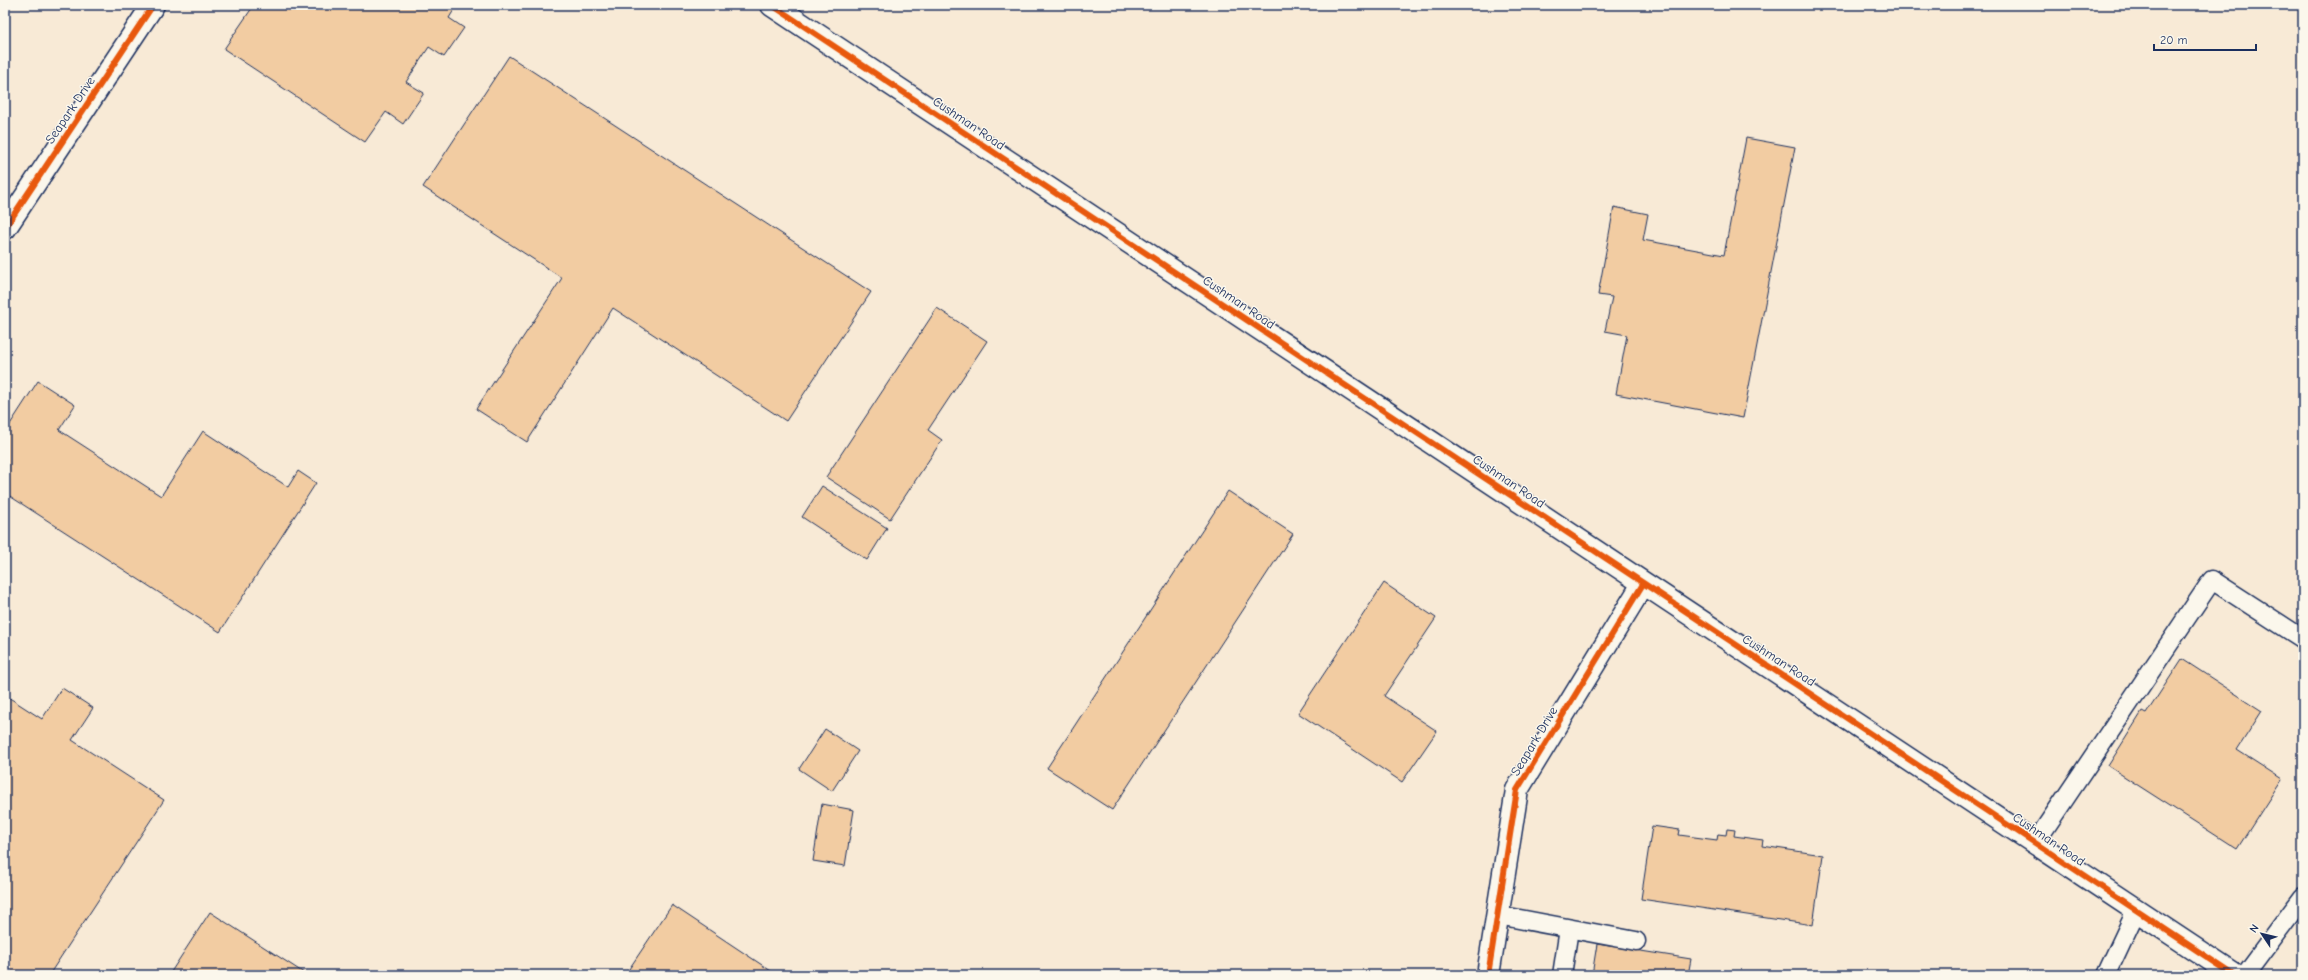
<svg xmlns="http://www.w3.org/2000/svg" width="2308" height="980" viewBox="0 0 2308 980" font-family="'Comic Neue',sans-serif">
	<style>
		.built { fill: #f8ead6 }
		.building { fill: #f2cca2; stroke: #1b2f5e }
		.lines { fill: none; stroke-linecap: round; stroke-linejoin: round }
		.service-casing { stroke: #1b2f5e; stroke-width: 21 }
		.minor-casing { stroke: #1b2f5e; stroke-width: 25 }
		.tertiary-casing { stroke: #1b2f5e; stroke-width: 25 }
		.service { stroke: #fbf7ec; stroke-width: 18 }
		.minor { stroke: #fbf7ec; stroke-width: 22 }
		.tertiary { stroke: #fbf7ec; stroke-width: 22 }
		.cycleway-casing { stroke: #fbf7ec; stroke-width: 8 }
		.cycleway { stroke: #e8590c; stroke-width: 6 }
		.labels { text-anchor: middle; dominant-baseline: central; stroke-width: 3; stroke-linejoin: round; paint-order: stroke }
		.street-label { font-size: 13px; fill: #1b2f5e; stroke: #fbf7ec }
	</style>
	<rect width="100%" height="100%" fill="#fbf7ec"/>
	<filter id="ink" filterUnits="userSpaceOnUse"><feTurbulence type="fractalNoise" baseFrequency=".025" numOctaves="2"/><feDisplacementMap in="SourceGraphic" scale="8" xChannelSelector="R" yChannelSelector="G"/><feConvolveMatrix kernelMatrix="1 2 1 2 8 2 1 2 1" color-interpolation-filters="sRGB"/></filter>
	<g filter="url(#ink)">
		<!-- built -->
		<rect class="built" x="5" y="5" width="2298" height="970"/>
		<!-- building -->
		<g class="building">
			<path d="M 254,5 L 457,5 L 449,18 L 464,28 L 444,57 L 429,47 L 406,82 L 424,93 L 403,124 L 386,112 L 365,142 L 224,49 Z"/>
			<path d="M 509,56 L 871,292 L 786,421 L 613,308 L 527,442 L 476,409 L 562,278 L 423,187 Z"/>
			<path d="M 1746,138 L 1795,147 L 1743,418 L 1616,394 L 1627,335 L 1605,331 L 1612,297 L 1598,295 L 1614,207 L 1648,214 L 1643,240 L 1724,255 Z"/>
			<path d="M 937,308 L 987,341 L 928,430 L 942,440 L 890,519 L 826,477 Z"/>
			<path d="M 38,381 L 75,405 L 59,430 L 161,496 L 203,431 L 288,487 L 298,471 L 316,483 L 220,632 L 5,493 L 5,432 Z"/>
			<path d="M 822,486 L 887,528 L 867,560 L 802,517 Z"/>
			<path d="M 1228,491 L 1293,534 L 1112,810 L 1047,768 Z"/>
			<path d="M 1384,583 L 1436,618 L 1384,696 L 1437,731 L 1402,782 L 1298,713 Z"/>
			<path d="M 2182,659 L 2262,711 L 2237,750 L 2282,779 L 2237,849 L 2108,766 L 2142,712 L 2146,714 Z"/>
			<path d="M 62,688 L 93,708 L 72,740 L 164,800 L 49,975 L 5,975 L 5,695 L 42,719 Z"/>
			<path d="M 825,729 L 858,751 L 832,791 L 799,769 Z"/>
			<path d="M 822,804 L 854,810 L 845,866 L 813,861 Z"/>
			<path d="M 1652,826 L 1680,830 L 1679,835 L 1717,840 L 1718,834 L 1726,835 L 1727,829 L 1735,830 L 1734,836 L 1763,840 L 1762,846 L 1823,855 L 1813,925 L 1641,899 Z"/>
			<path d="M 672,905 L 777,975 L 625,975 Z"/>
			<path d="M 210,912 L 307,975 L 169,975 Z"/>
			<path d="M 1597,944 L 1691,959 L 1688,975 L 1592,975 Z"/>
		</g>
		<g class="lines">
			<defs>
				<g id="service">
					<path d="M 2035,843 L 2212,580 L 2303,639"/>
					<path d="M 1498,915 L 1636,941"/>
					<path d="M 1562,975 L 1569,929"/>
					<path d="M 2106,975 L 2136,911"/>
					<path d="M 2245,975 L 2303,897"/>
				</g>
				<g id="minor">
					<path d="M 5,228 L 153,5"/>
					<path d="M 1488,975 L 1517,790 L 1643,584"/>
				</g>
				<path id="tertiary" d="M 772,5 L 2234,975"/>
			</defs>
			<!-- service casing -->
			<use href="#service" class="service-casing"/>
			<!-- minor casing -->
			<use href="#minor" class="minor-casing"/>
			<!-- tertiary casing -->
			<use href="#tertiary" class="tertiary-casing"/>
			<!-- service -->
			<use href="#service" class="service"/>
			<!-- minor -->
			<use href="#minor" class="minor"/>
			<!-- tertiary -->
			<use href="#tertiary" class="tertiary"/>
			<defs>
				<g id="cycleway">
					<path d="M 772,5 L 2234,975"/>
					<path d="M 5,228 L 153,5"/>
					<path d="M 1488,975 L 1517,790 L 1643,584"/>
				</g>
			</defs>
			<!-- cycleway casing -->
			<use href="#cycleway" class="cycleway-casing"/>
			<!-- cycleway -->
			<use href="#cycleway" class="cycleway"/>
		</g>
	</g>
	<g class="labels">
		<!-- street labels -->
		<g class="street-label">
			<text transform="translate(70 110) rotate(-56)">Seapark Drive</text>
			<text transform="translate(969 123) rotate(34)">Cushman Road</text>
			<text transform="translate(1239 302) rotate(34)">Cushman Road</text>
			<text transform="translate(1509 481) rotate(34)">Cushman Road</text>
			<text transform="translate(1779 660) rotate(33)">Cushman Road</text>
			<text transform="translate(1534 741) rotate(-59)">Seapark Drive</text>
			<text transform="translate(2049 839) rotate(34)">Cushman Road</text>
		</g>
	</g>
	<!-- margin -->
	<rect width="2308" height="980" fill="none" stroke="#fbf7ec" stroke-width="20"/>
	<rect x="10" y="10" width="2288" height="960" fill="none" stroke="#1b2f5e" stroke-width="1.5" filter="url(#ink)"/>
	<!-- north arrow -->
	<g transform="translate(2262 934) rotate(305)" stroke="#fbf7ec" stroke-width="3" paint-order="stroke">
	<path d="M0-3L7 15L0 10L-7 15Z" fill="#1b2f5e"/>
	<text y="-6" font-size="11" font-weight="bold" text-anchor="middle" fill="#1b2f5e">N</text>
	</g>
	<!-- scale -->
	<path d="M2154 44v6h102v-6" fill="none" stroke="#1b2f5e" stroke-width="2"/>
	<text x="2160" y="44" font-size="12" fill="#1b2f5e" stroke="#fbf7ec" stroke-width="3" paint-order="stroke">20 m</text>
</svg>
